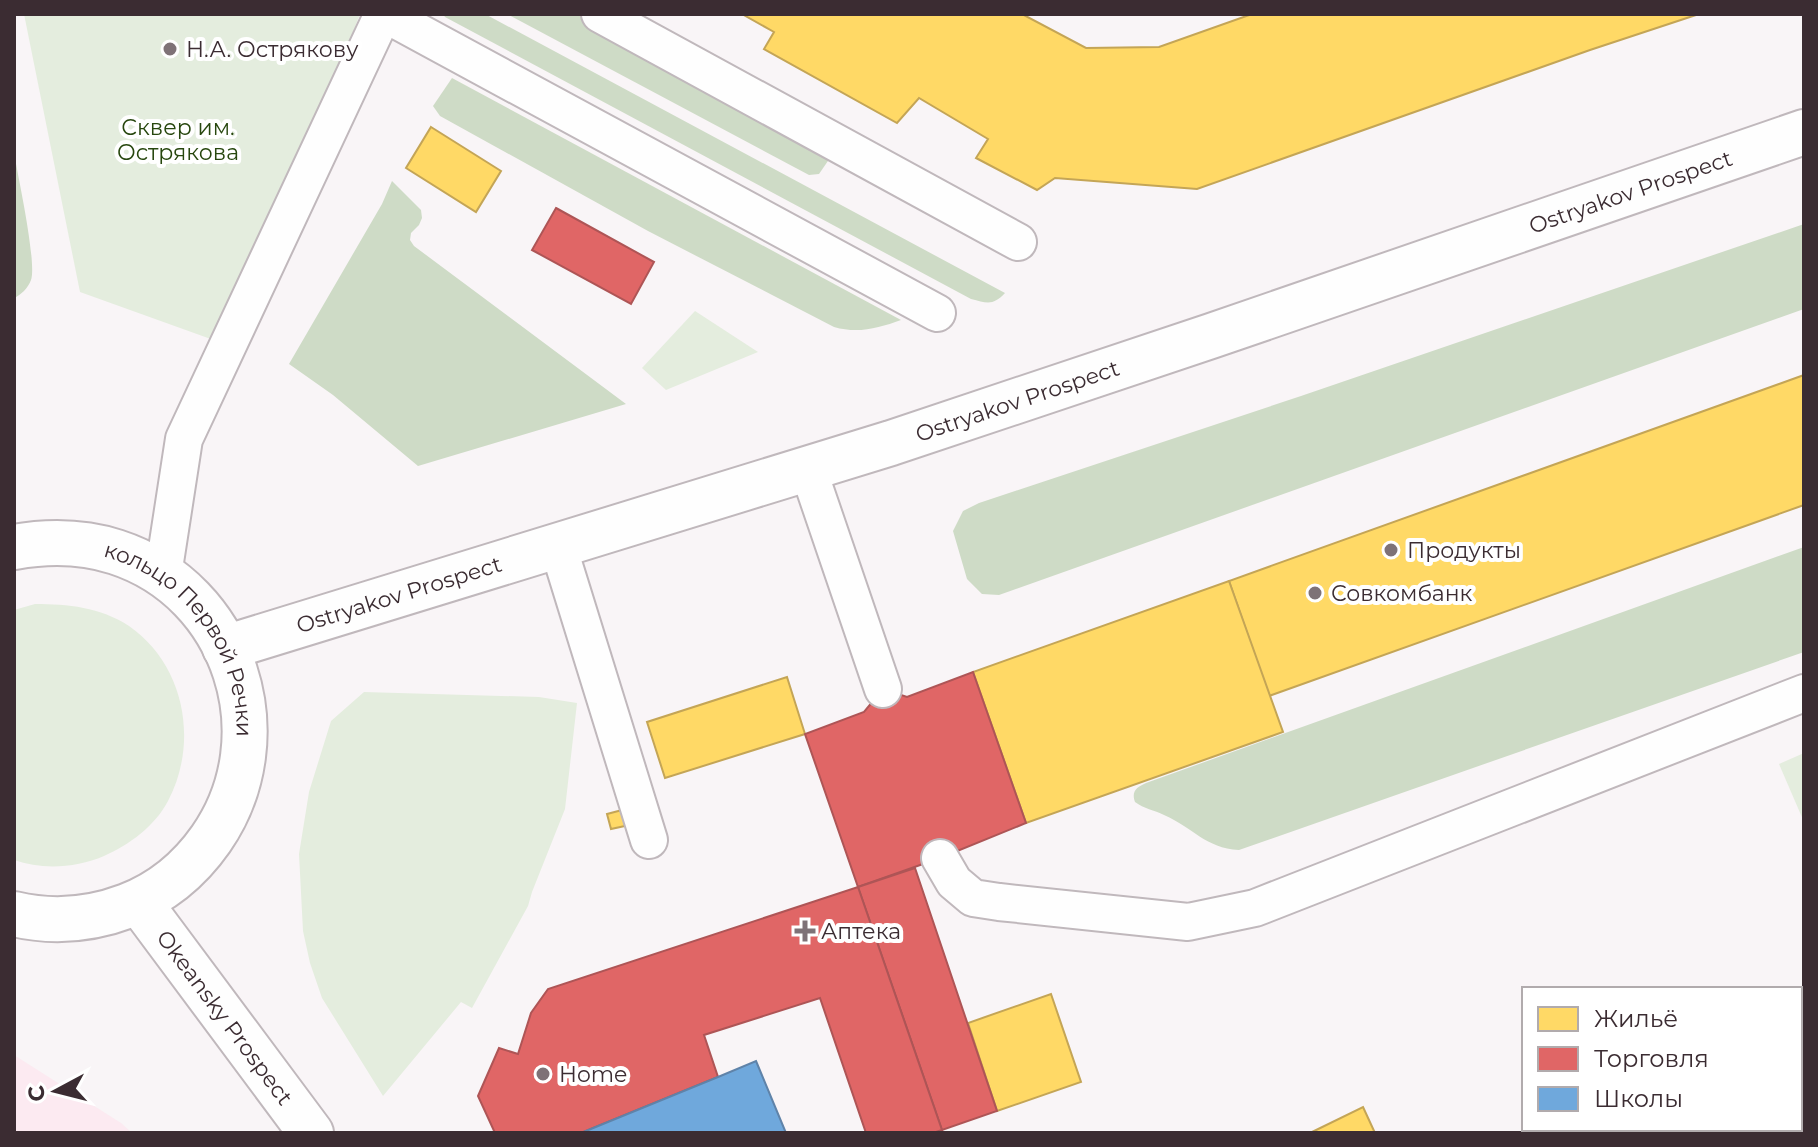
<svg xmlns="http://www.w3.org/2000/svg" width="1818" height="1147" viewBox="0 0 1818 1147" font-family="Montserrat,sans-serif">
	<style>
		.built { fill: #fceaf1 }
		.green { fill: #e4edde }
		.forest { fill: #cedbc6 }
		.homes { fill: #ffd966; stroke: #c4a556; stroke-width: 2 }
		.shops { fill: #e06666; stroke: #ae5556; stroke-width: 2 }
		.schools { fill: #6fa8dc; stroke: #5f83a9; stroke-width: 2 }
		.lines { fill: none; stroke-linecap: round; stroke-linejoin: round }
		.service-casing { stroke: #c0b8bc; stroke-width: 40 }
		.secondary-casing { stroke: #c0b8bc; stroke-width: 48 }
		.primary-casing { stroke: #c0b8bc; stroke-width: 48 }
		.service { stroke: #fefefe; stroke-width: 36 }
		.secondary { stroke: #fefefe; stroke-width: 44 }
		.primary { stroke: #fefefe; stroke-width: 44 }
		.poi-dot { fill: #7e7277; stroke: #fff; stroke-width: 3 }
		.labels { text-anchor: middle; dominant-baseline: central; stroke-width: 8; stroke-linejoin: round; paint-order: stroke }
		.poi-label { font-size: 22px; fill: #3b2c32; stroke: #fff; text-anchor: start }
		.park-label { font-size: 22px; fill: #27470e; stroke: #fff }
		.street-label { font-size: 22px; fill: #3b2c32; stroke: #fff }
	</style>
	<rect width="100%" height="100%" fill="#f9f5f7"/>
	<!-- built -->
	<path class="built" d="M 14,1055 L 121,1123 L 132,1133 L 14,1133 Z"/>
	<!-- green -->
	<g class="green">
		<path d="M 24,14 L 360,14 L 233,347 L 80,292 Z"/>
		<path d="M 695,311 L 758,352 L 666,390 L 642,368 Z"/>
		<path d="M 35,604 C 68,604 100,607 129,626 C 185,665 199,742 168,801 C 155,826 129,845 104,856 C 76,868 42,870 14,860 L 14,610 Z"/>
		<path d="M 364,692 L 539,697 L 577,703 L 565,809 L 532,892 L 528,906 L 472,1008 L 461,1002 L 383,1096 L 322,998 L 310,963 L 303,931 L 299,854 L 309,792 L 331,721 Z"/>
		<path d="M 1804,753 L 1804,822 L 1779,764 Z"/>
	</g>
	<!-- forest -->
	<g class="forest">
		<path d="M 443,14 L 485,14 L 1005,293 C 993,306 987,303 971,299 L 445,17 Z"/>
		<path d="M 507,14 L 583,14 L 830,158 L 819,174 L 809,175 Z"/>
		<path d="M 452,78 L 901,320 C 879,328 858,334 834,327 L 648,231 L 440,116 L 433,106 Z"/>
		<path d="M 14,153 C 18,176 37,263 31,280 C 28,288 21,295 14,298 Z"/>
		<path d="M 392,181 L 421,210 L 422,218 L 419,225 L 411,233 L 410,240 L 414,246 L 626,404 L 418,466 L 333,395 L 289,364 L 382,204 Z"/>
		<path d="M 1804,224 L 1804,309 L 999,595 L 982,594 L 967,579 L 953,531 L 963,511 L 979,503 L 1301,396 Z"/>
		<path d="M 1804,547 L 1804,652 L 1239,850 C 1205,848 1194,828 1164,815 C 1154,810 1144,809 1135,802 C 1131,791 1137,787 1146,783 Z"/>
	</g>
	<!-- homes -->
	<g class="homes">
		<path d="M 742,14 L 1022,14 L 1086,48 L 1159,47 L 1252,14 L 1699,14 L 1590,50 L 1197,189 L 1055,178 L 1037,190 L 976,158 L 988,139 L 919,98 L 897,123 L 764,49 L 774,32 Z"/>
		<path d="M 431,127 L 501,171 L 476,212 L 406,168 Z"/>
		<path d="M 1804,375 L 1804,505 L 1269,696 L 1229,581 Z"/>
		<path d="M 1229,581 L 1283,732 L 1026,823 L 973,672 Z"/>
		<path d="M 787,677 L 805,734 L 665,778 L 647,722 Z"/>
		<path d="M 622,810 L 625,826 L 611,829 L 607,814 Z"/>
		<path d="M 1051,994 L 1081,1082 L 997,1111 L 968,1023 Z"/>
		<path d="M 1363,1107 L 1375,1133 L 1310,1133 Z"/>
	</g>
	<!-- shops -->
	<g class="shops">
		<path d="M 556,208 L 654,262 L 631,304 L 532,250 Z"/>
		<path d="M 973,672 L 1026,823 L 940,858 L 858,887 L 805,734 L 864,712 L 883,689 L 907,697 Z"/>
		<path d="M 915,868 L 997,1111 L 942,1130 L 858,887 Z"/>
		<path d="M 858,887 L 942,1130 L 933,1133 L 866,1133 L 820,998 L 704,1035 L 718,1077 L 581,1133 L 495,1133 L 478,1096 L 499,1048 L 518,1054 L 531,1013 L 548,989 Z"/>
	</g>
	<!-- schools -->
	<path class="schools" d="M 756,1061 L 786,1133 L 581,1133 L 718,1077 Z"/>
	<g class="lines">
		<defs>
			<g id="service">
				<path d="M 385,14 L 937,313"/>
				<path d="M 600,14 L 1018,242"/>
				<path d="M 808,469 L 883,689"/>
				<path d="M 558,546 L 649,840"/>
				<path d="M 163,575 L 184,439 L 383,14"/>
				<path d="M 940,858 L 954,882 L 973,898 L 999,902 L 1188,922 L 1255,908 L 1804,693"/>
			</g>
			<g id="secondary">
				<path id="s1" d="M 225,648 L 891,443 L 1211,336 L 1804,132"/>
			</g>
			<g id="primary">
				<path id="s2" d="M 14,547 C 48,541 82,541 116,552 C 236,591 282,737 211,839 C 190,869 161,893 127,906 C 90,920 52,923 14,914"/>
				<path id="s3" d="M 139,902 L 311,1133"/>
			</g>
		</defs>
		<!-- service casing -->
		<use href="#service" class="service-casing"/>
		<!-- secondary casing -->
		<use href="#secondary" class="secondary-casing"/>
		<!-- primary casing -->
		<use href="#primary" class="primary-casing"/>
		<!-- service -->
		<use href="#service" class="service"/>
		<!-- secondary -->
		<use href="#secondary" class="secondary"/>
		<!-- primary -->
		<use href="#primary" class="primary"/>
	</g>
	<!-- markers -->
	<g class="poi-dot">
		<circle cx="170" cy="49" r="8"/>
		<circle cx="1391" cy="550" r="8"/>
		<circle cx="1315" cy="593" r="8"/>
		<path d="M801 919h8v8h8v8h-8v8h-8v-8h-8v-8h8z"/>
		<circle cx="543" cy="1074" r="8"/>
	</g>
	<g class="labels">
		<!-- poi labels -->
		<g class="poi-label">
			<text x="186" y="49">Н.А. Острякову</text>
			<text x="1407" y="550">Продукты</text>
			<text x="1331" y="593">Совкомбанк</text>
			<text x="821" y="931">Аптека</text>
			<text x="559" y="1074">Home</text>
		</g>
		<!-- park labels -->
		<g class="park-label">
			<text x="178" y="127">Сквер им.<tspan x="178" dy="25">Острякова</tspan></text>
		</g>
		<!-- street labels -->
		<g class="street-label">
			<text stroke="none"><textPath href="#s1" startOffset="1478">Ostryakov Prospect</textPath></text>
			<text stroke="none"><textPath href="#s1" startOffset="830">Ostryakov Prospect</textPath></text>
			<text stroke="none"><textPath href="#s1" startOffset="182">Ostryakov Prospect</textPath></text>
			<text stroke="none"><textPath href="#s2" startOffset="218">кольцо Первой Речки</textPath></text>
			<text stroke="none"><textPath href="#s3" startOffset="144">Okeansky Prospect</textPath></text>
		</g>
	</g>
	<!-- border -->
	<rect width="1818" height="1147" fill="none" stroke="#3b2c32" stroke-width="32"/>
	<!-- legend -->
	<rect x="1522" y="987" width="280" height="144" fill="#ffffff" stroke="#b1abad" stroke-width="2"/>
	<rect x="1538" y="1007" width="40" height="24" fill="#ffd966" stroke="#b1abad" stroke-width="2"/>
	<text x="1594" y="1027" font-size="24" fill="#3b2c32">Жильё</text>
	<rect x="1538" y="1047" width="40" height="24" fill="#e06666" stroke="#b1abad" stroke-width="2"/>
	<text x="1594" y="1067" font-size="24" fill="#3b2c32">Торговля</text>
	<rect x="1538" y="1087" width="40" height="24" fill="#6fa8dc" stroke="#b1abad" stroke-width="2"/>
	<text x="1594" y="1107" font-size="24" fill="#3b2c32">Школы</text>
	<!-- north arrow -->
	<g transform="translate(56 1091) rotate(263)" stroke="#ffffff" stroke-width="6" paint-order="stroke">
	<path d="M0-6L14 30L0 20L-14 30Z" fill="#3b2c32"/>
	<text y="-12" font-size="22" font-weight="bold" text-anchor="middle" fill="#3b2c32">С</text>
	</g>
</svg>
